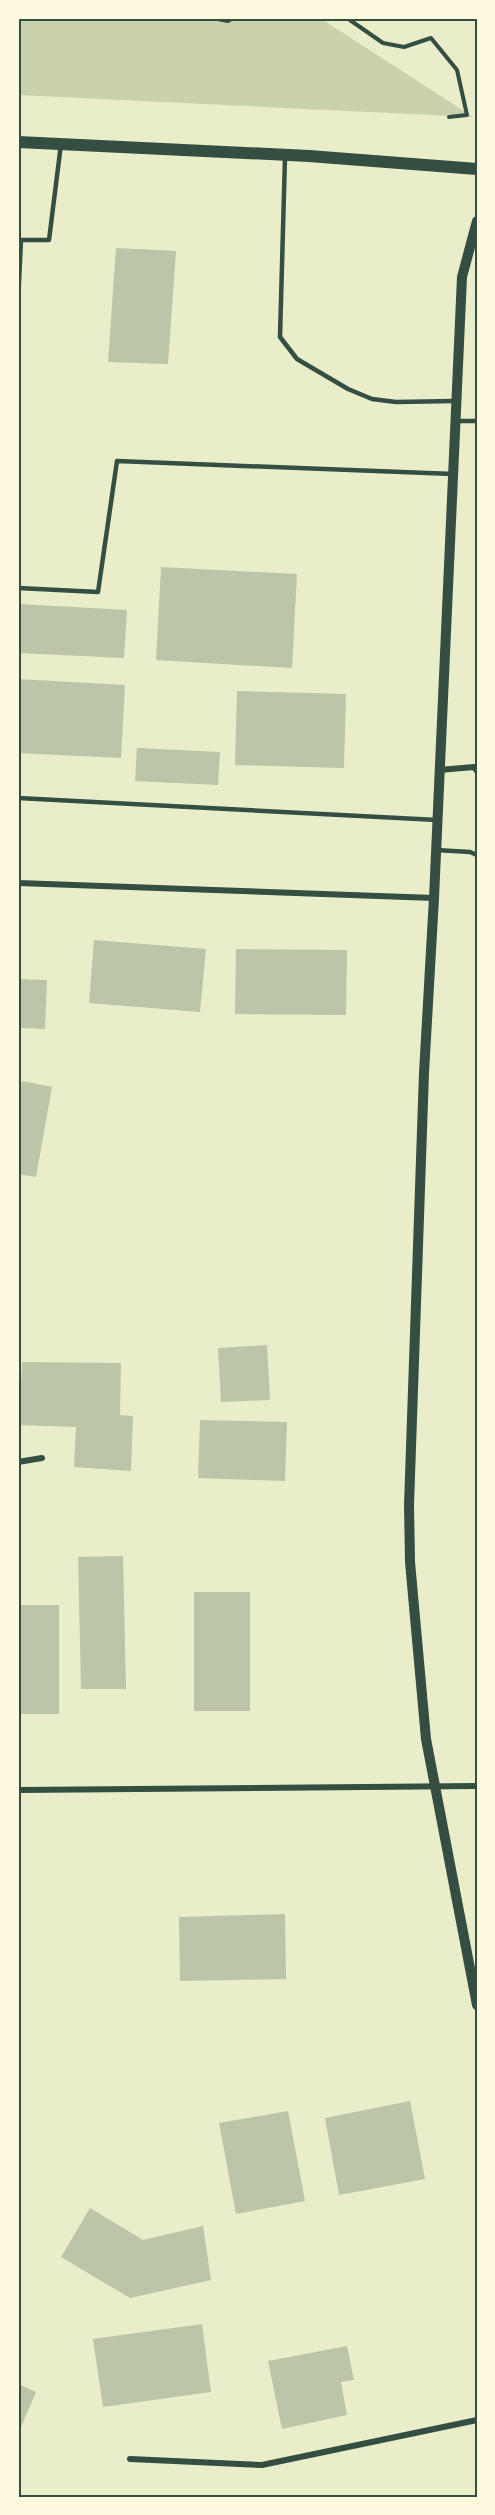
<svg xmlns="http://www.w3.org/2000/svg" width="495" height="2515" viewBox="0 0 495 2515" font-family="'Golos Text',sans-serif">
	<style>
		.green { fill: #cad2ad }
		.building { fill: #bcc5a7 }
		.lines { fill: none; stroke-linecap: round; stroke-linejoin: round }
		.path { stroke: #344e41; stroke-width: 4 }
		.service { stroke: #344e41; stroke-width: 4.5 }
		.minor { stroke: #344e41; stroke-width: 6 }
		.tertiary { stroke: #344e41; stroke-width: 10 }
		.secondary { stroke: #344e41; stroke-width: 12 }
		.neatline { fill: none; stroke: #344e41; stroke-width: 2 }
	</style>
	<rect width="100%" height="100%" fill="#e9edc9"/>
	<!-- green -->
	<path class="green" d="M 18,18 L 320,18 L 473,117 L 18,95 Z"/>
	<!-- building -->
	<g class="building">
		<path d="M 116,248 L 176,251 L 168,364 L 108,362 Z"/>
		<path d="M 161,567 L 297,574 L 292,668 L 156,660 Z"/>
		<path d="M 18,604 L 127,610 L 124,658 L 18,653 Z"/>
		<path d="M 18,679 L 125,685 L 121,758 L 18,753 Z"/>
		<path d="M 237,691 L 346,694 L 344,768 L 235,765 Z"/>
		<path d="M 137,748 L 220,752 L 218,785 L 135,781 Z"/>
		<path d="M 94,940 L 206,949 L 200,1012 L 89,1003 Z"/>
		<path d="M 236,949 L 347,950 L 346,1015 L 235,1014 Z"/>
		<path d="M 18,979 L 47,980 L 45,1029 L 18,1028 Z"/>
		<path d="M 22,1081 L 52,1087 L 36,1177 L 18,1174 L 18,1099 Z"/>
		<path d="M 267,1345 L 270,1400 L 221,1402 L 218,1348 Z"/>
		<path d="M 22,1362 L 121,1363 L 120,1415 L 133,1416 L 131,1471 L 74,1467 L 76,1427 L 19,1425 Z"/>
		<path d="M 200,1420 L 287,1422 L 285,1481 L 198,1478 Z"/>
		<path d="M 123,1556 L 126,1689 L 81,1689 L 78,1557 Z"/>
		<rect x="194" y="1592" width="56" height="119"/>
		<rect x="18" y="1605" width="41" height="109"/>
		<path d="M 285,1914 L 286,1979 L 180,1981 L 179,1917 Z"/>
		<path d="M 410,2101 L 425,2179 L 339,2195 L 325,2118 Z"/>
		<path d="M 288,2111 L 305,2201 L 236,2214 L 219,2123 Z"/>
		<path d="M 90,2208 L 143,2240 L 203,2226 L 211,2280 L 130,2298 L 61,2257 Z"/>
		<path d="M 202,2324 L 211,2392 L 103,2407 L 93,2339 Z"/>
		<path d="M 347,2346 L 354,2380 L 341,2382 L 347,2415 L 282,2429 L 268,2361 Z"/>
		<path d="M 18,2384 L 36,2392 L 18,2434 Z"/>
	</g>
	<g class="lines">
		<!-- path -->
		<g class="path">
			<path d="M 212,18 L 228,21 L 233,18"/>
			<path d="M 347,18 L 383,43 L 404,47 L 431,38 L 457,70 L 467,115 L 449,117"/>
		</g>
		<!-- service -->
		<g class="service">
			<path d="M 285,157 L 280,337 L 297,359 L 348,389 L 372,399 L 396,402 L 455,401"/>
			<path d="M 18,304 L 21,240 L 49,240 L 61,144"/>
			<path d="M 457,421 L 477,421"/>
			<path d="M 18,588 L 98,592 L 117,461 L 453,474"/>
			<path d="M 18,798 L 437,820"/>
			<path d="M 436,850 L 470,852 L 477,855"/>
		</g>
		<!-- minor -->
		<g class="minor">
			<path d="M 439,770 L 474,767 L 477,771"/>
			<path d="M 18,883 L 434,898"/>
			<path d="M 18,1462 L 42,1458"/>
			<path d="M 18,1790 L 477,1786"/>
			<path d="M 130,2459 L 262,2465 L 477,2420"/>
		</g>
		<!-- tertiary -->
		<path class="tertiary" d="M 477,221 L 462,277 L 434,898 L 424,1073 L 409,1505 L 410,1562 L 426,1739 L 477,2005"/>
		<!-- secondary -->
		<path class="secondary" d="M 18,142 L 309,156 L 477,169"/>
	</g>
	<!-- border -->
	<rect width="495" height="2515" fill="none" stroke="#fefae0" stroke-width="39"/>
	<rect x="20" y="20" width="456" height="2476" class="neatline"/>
</svg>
